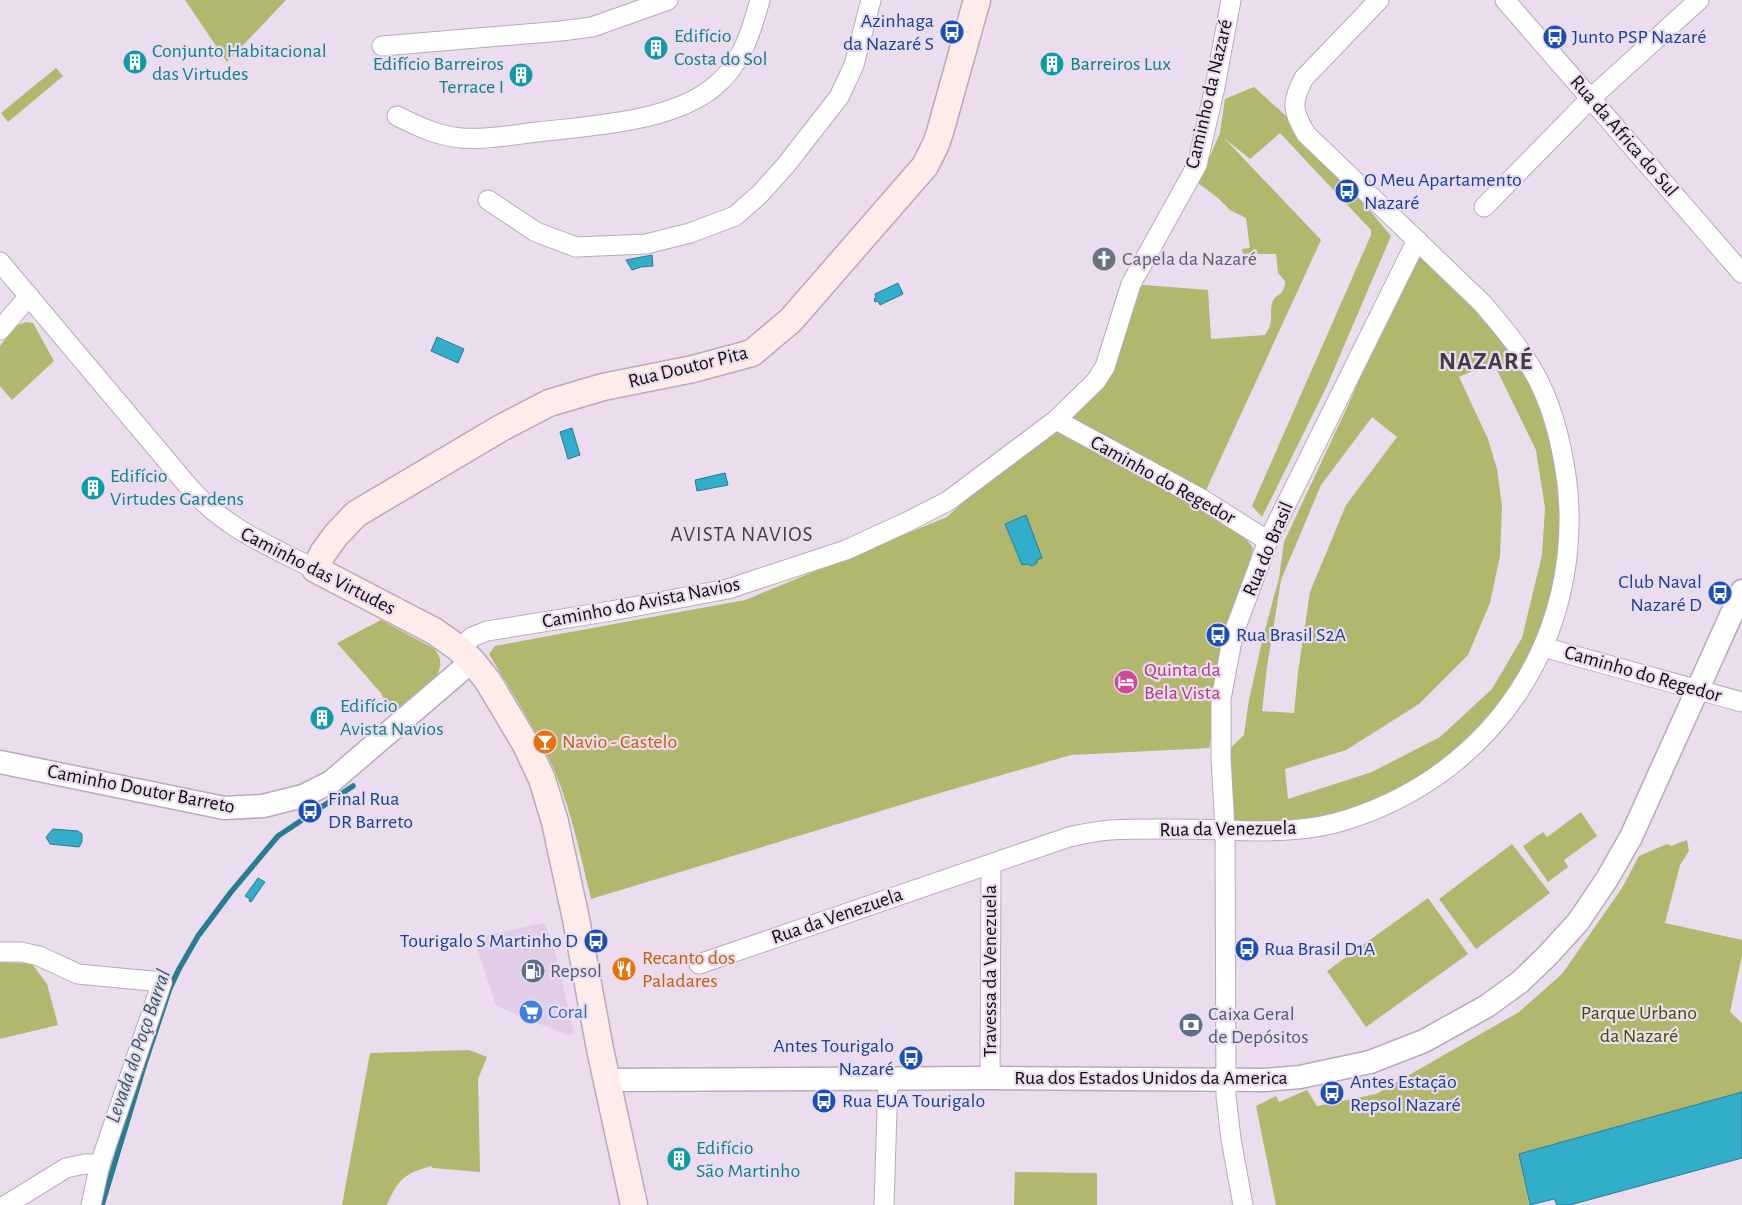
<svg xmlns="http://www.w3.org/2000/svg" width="1742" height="1205" viewBox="0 0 1742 1205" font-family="'Alegreya Sans',sans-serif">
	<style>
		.built { fill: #e1cde5 }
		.green { fill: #b1b76d; fill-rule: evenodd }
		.water { fill: #32adca; stroke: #287d93 }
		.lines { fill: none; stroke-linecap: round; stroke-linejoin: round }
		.stream { stroke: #287d93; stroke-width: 5.5 }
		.minor-casing { stroke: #b8aabb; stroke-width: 21 }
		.tertiary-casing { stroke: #b8aabb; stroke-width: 25 }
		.secondary-casing { stroke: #b8aabb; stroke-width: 29 }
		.minor { stroke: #fff; stroke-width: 19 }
		.tertiary { stroke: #fff; stroke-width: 22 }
		.secondary { stroke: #feeceb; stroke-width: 26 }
		.labels { text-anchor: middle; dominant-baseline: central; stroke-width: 4.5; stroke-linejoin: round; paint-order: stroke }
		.transit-label { font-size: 20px; fill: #164399; stroke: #ebdcee; text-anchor: start }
		.culture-label { font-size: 20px; fill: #0d838f; stroke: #ebdcee; text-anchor: start }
		.street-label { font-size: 20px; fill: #120d13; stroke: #ebdcee }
		.worship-label { font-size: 20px; fill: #5b616d; stroke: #ebdcee; text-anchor: start }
		.hotel-label { font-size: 20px; fill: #b23c85; stroke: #ebdcee; text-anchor: start }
		.food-label { font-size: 20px; fill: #c56008; stroke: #ebdcee; text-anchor: start }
		.service-label { font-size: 20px; fill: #4e5e75; stroke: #ebdcee; text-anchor: start }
		.shop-label { font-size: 20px; fill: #366cbe; stroke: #ebdcee; text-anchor: start }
		.park-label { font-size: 20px; fill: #494b06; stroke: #ebdcee }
		.neighbourhood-label { font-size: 21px; letter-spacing: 1px; fill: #463a48; stroke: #ebdcee }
		.water-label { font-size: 21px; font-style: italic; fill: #2c5c69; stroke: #ebdcee }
		.district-label { font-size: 25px; font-weight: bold; letter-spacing: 1px; fill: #463a48; stroke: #ebdcee }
	</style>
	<rect width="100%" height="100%" fill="#ebdcee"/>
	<!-- built -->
	<path class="built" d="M 544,923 L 553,943 L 574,1033 L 571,1035 L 567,1035 L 496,1006 L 474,938 Z"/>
	<!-- green -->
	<g class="green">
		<path d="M 185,0 L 286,0 L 227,62 Z"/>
		<path d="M 56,68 L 63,76 L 8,122 L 1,113 Z"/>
		<path d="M 1254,87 L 1306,134 L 1391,236 L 1326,388 L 1262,517 L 1252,506 L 1371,235 L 1371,230 L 1280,133 L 1250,159 L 1224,138 L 1321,240 L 1202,499 L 1244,536 L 1253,548 L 1209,748 L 1071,755 L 940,793 L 591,899 C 581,858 572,814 556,774 C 538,732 512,693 489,654 L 495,646 L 745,600 L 947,517 L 1084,394 L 1131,284 L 1208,290 L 1211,339 L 1265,335 C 1275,320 1269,318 1272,304 C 1274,293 1285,297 1285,281 L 1278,273 L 1276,254 L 1243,254 L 1242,249 L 1250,248 L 1246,218 L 1230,210 L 1218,198 L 1198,183 L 1220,133 L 1225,99 Z"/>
		<path d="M 1417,240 L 1533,370 L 1570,513 L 1552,622 L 1482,738 L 1348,820 L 1225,830 L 1221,757 L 1244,735 L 1248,705 L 1262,641 L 1279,578 L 1284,542 L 1351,399 ZM 1493,362 L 1536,450 L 1545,508 L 1542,555 L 1522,638 L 1492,689 L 1440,737 L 1372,772 L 1288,799 L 1285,769 L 1346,750 L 1419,704 L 1468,655 L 1490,603 L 1500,556 L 1502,506 L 1497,469 L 1488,439 L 1459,377 ZM 1372,417 L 1397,437 L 1346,505 L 1310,592 L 1298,672 L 1294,713 L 1262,711 L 1267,667 L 1281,580 L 1321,485 Z"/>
		<path d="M 26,322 L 33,323 L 54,361 L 12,400 L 0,386 L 0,346 L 15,326 Z"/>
		<path d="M 381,620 L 433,648 C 442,656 442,666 437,675 L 391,714 L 381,693 L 337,643 Z"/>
		<path d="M 1581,812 L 1597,836 L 1564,860 L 1568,867 L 1548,882 L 1523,846 L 1543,832 L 1547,837 Z"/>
		<path d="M 1687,840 L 1689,851 L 1680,865 L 1665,923 L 1742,940 L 1742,955 L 1730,1012 L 1742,1023 L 1742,1092 L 1519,1154 L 1529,1205 L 1276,1205 L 1256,1106 L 1276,1096 L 1279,1102 L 1307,1090 L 1317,1106 L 1376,1094 L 1519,1012 L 1562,974 L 1622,888 L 1639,856 L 1667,844 L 1671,846 Z"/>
		<path d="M 1512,844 L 1550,893 L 1476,949 L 1439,899 Z"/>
		<path d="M 1428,898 L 1468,954 L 1366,1027 L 1327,971 Z"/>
		<path d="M 0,962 L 32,964 L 47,984 L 58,1025 L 0,1039 Z"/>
		<path d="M 469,1050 L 487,1057 L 478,1079 L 480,1172 L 433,1168 L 431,1166 C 404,1174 398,1179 387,1205 L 342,1205 L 370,1053 Z"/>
		<path d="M 1015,1172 L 1097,1173 L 1097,1205 L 1014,1205 Z"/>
	</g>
	<!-- water -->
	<g class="water">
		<path d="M 652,255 L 653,266 L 641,267 L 632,270 L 626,260 Z"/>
		<path d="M 898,283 L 903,294 L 880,305 L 878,301 L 875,302 L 874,299 L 876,298 L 875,294 Z"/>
		<path d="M 437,337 L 464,349 L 458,363 L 431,351 Z"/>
		<path d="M 572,428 L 580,455 L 568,459 L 560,432 Z"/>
		<path d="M 725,473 L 728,485 L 697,491 L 695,480 Z"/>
		<path d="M 1026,515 L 1042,558 L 1037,560 L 1037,563 L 1032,566 L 1027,564 L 1022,565 L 1005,524 Z"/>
		<path d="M 53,829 L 78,831 L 82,834 L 82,842 L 79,847 L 50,844 L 46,837 Z"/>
		<path d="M 258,878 L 265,882 L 251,902 L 249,901 L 250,899 L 245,896 Z"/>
		<path d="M 1742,1092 L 1742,1158 L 1570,1205 L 1557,1205 L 1554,1199 L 1530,1205 L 1519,1154 Z"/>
	</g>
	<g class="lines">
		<!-- stream -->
		<path class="stream" d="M 102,1205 L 144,1066 L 170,988 L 179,969 L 198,936 L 231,892 L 278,836 L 353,786"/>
		<defs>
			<g id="minor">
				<path d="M 1505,0 L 1742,273"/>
				<path d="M 382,46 L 561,31 L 592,27 L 668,0"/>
				<path d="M 397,116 C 417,126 438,136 461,138 C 486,140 512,135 537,132 C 590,126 673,122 715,86 C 742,64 751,32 760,0"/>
				<path d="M 488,200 L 536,232 L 576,247 L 646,244 L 690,233 L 735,216 L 759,195 L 786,165 L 839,97 L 854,65 L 871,0"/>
				<path d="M 1484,207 L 1591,98 L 1699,0"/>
				<path d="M 0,262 L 189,487 C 225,528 267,545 315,569"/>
				<path d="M 0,330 L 29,296"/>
				<path d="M 1056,420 L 1202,499 L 1268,541"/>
				<path d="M 1543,647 L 1742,702"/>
				<path d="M 460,649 L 472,637 L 487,631 L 611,611 L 728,589 L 846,550 L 907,522 L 948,501 L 1056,420 L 1096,381 L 1105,367 L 1131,284 L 1197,165 L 1215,87 L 1231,0"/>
				<path d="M 0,952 L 21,952 L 39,956 L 78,974 L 162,982 L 100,1164 L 91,1205"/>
				<path d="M 699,964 L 1069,837 C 1082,834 1096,831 1110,830 C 1148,828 1187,829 1226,830 C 1266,832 1310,832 1349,819 C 1495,772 1584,636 1567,483 C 1562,445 1552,402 1532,369 C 1518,345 1500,324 1482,303 L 1306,134 C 1292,111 1291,102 1304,78 L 1379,0"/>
				<path d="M 990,1078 L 991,864"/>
				<path d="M 6,1205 L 66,1168 L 85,1164 L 100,1164"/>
				<path d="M 884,1205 L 888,1079"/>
				<path d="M 1243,1205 L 1231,1139 L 1226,1096 L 1225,830 L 1221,757 L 1221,699 L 1233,635 L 1268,541 L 1417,240"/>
			</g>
			<g id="tertiary">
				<path d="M 0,762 L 224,808 L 263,806 L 303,796 L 331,782 L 472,661"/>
				<path d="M 607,1080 L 990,1078 L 1265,1080 L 1300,1077 L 1370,1062 L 1424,1041 L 1487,1006 L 1520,982 L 1547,956 L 1578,922 L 1607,879 L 1631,837 L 1742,591"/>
			</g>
			<path id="secondary" d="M 634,1205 L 600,1049 L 576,919 L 555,822 L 542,779 L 525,743 L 488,681 L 472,661 L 458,648 L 434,631 L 315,569 L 323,553 L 336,535 L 356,514 L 501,428 L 549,403 L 603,387 L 693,369 L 752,353 L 791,320 L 925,166 L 936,144 L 940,132 L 977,0"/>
		</defs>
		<!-- minor casing -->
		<use href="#minor" class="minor-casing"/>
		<!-- tertiary casing -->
		<use href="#tertiary" class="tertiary-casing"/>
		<!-- secondary casing -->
		<use href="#secondary" class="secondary-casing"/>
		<!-- minor -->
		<use href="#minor" class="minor"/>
		<!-- tertiary -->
		<use href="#tertiary" class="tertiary"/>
		<!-- secondary -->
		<use href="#secondary" class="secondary"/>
	</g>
	<!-- icons -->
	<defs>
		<symbol id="bus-disc" viewBox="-11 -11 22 22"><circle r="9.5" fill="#1a4fb4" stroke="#ebdcee"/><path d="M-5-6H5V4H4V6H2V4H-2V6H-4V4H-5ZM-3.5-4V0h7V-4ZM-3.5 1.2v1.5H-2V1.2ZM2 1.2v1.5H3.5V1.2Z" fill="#fff"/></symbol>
		<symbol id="building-disc" viewBox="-11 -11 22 22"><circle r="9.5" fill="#0f9aa8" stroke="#ebdcee"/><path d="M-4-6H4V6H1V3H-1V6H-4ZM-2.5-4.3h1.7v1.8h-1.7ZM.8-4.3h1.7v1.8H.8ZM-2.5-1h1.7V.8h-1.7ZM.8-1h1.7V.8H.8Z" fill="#fff"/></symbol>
		<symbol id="church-disc" viewBox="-11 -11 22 22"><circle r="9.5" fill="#6b7280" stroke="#ebdcee"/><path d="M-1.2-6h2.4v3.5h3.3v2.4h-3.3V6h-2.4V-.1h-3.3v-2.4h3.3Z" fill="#fff"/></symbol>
		<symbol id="hotel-disc" viewBox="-11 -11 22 22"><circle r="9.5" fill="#d1479c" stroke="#ebdcee"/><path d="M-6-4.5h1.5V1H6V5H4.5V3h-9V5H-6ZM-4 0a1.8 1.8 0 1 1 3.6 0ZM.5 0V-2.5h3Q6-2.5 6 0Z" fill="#fff"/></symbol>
		<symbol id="bar-disc" viewBox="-11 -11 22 22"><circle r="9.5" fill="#e8710a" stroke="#ebdcee"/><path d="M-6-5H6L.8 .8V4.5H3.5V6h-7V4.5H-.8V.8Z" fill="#fff"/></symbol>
		<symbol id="restaurant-disc" viewBox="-11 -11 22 22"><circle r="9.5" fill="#e8710a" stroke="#ebdcee"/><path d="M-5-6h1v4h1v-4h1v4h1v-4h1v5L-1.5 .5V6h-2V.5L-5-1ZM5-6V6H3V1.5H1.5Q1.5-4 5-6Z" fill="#fff"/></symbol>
		<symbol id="fuel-disc" viewBox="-11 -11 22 22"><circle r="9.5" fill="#5c6f8a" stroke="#ebdcee"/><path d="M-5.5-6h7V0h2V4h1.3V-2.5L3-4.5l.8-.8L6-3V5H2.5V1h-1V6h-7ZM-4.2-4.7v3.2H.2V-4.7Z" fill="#fff"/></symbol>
		<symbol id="supermarket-disc" viewBox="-11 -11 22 22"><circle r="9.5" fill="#3f7fe0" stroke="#ebdcee"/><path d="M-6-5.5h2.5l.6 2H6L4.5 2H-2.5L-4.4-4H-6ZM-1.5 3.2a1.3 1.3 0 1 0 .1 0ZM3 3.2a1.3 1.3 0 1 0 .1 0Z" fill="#fff"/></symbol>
		<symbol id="bank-disc" viewBox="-11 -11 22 22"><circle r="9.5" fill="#5c6f8a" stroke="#ebdcee"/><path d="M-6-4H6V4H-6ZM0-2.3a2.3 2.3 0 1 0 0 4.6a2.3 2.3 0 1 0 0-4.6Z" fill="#fff"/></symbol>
	</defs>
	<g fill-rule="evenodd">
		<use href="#bus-disc" x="938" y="18" width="28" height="28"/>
		<use href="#bus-disc" x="1541" y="23" width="28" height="28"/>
		<use href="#building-disc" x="642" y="34" width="28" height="28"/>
		<use href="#building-disc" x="121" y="48" width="28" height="28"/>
		<use href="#building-disc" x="1038" y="50" width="28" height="28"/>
		<use href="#building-disc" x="507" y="61" width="28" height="28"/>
		<use href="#bus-disc" x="1333" y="177" width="28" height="28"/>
		<use href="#church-disc" x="1090" y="245" width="28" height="28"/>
		<use href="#building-disc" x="79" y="474" width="28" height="28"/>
		<use href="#bus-disc" x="1706" y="579" width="28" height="28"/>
		<use href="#bus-disc" x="1204" y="621" width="28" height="28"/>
		<use href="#hotel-disc" x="1112" y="668" width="28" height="28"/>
		<use href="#building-disc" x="308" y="704" width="28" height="28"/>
		<use href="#bar-disc" x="531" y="728" width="28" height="28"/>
		<use href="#bus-disc" x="296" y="797" width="28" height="28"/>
		<use href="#bus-disc" x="582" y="927" width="28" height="28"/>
		<use href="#bus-disc" x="1233" y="935" width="28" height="28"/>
		<use href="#restaurant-disc" x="610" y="955" width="28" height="28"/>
		<use href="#fuel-disc" x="519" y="957" width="28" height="28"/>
		<use href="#supermarket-disc" x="517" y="998" width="28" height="28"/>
		<use href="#bank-disc" x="1177" y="1011" width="28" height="28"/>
		<use href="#bus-disc" x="897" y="1044" width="28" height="28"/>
		<use href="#bus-disc" x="1318" y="1079" width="28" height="28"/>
		<use href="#bus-disc" x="810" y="1087" width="28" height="28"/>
		<use href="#building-disc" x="665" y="1145" width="28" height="28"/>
	</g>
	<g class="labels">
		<!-- transit labels -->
		<g class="transit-label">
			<text x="934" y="21" text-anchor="end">Azinhaga<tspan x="934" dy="23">da Nazaré S</tspan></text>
			<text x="1572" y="37">Junto PSP Nazaré</text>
			<text x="1364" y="180">O Meu Apartamento<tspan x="1364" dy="23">Nazaré</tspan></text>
			<text x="1702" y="582" text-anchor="end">Club Naval<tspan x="1702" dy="23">Nazaré D</tspan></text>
			<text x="1236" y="635">Rua Brasil S2A</text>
			<text x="328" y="799">Final Rua<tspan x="328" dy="23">DR Barreto</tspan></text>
			<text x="578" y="941" text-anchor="end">Tourigalo S Martinho D</text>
			<text x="1264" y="949">Rua Brasil D1A</text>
			<text x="894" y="1046" text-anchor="end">Antes Tourigalo<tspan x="894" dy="23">Nazaré</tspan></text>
			<text x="1350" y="1082">Antes Estação<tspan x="1350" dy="23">Repsol Nazaré</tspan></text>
			<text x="842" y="1101">Rua EUA Tourigalo</text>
		</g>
		<!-- culture labels -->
		<g class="culture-label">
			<text x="674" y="36">Edifício<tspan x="674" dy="23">Costa do Sol</tspan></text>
			<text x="152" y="51">Conjunto Habitacional<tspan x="152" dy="23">das Virtudes</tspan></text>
			<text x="504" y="64" text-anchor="end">Edifício Barreiros<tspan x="504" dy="23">Terrace I</tspan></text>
			<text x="1070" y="64">Barreiros Lux</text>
			<text x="110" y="476">Edifício<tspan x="110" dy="23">Virtudes Gardens</tspan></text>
			<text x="340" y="706">Edifício<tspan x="340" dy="23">Avista Navios</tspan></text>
			<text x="696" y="1148">Edifício<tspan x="696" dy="23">São Martinho</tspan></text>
		</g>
		<!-- street labels -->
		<g class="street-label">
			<text transform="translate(1209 94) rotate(-77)">Caminho da Nazaré</text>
			<text transform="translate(1624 136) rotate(49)">Rua da Africa do Sul</text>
			<text transform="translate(688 367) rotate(-14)">Rua Doutor Pita</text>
			<text transform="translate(1163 480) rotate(29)">Caminho do Regedor</text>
			<text transform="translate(1268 549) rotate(-67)">Rua do Brasil</text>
			<text transform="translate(318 571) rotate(27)">Caminho das Virtudes</text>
			<text transform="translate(641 603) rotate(-11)">Caminho do Avista Navios</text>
			<text transform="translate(1643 674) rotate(16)">Caminho do Regedor</text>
			<text transform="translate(141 789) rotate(11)">Caminho Doutor Barreto</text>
			<text transform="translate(1228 829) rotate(-1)">Rua da Venezuela</text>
			<text transform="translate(837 916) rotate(-19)">Rua da Venezuela</text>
			<text transform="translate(990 971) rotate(-90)">Travessa da Venezuela</text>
			<text x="1151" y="1078">Rua dos Estados Unidos da America</text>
		</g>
		<!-- worship labels -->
		<g class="worship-label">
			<text x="1122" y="259">Capela da Nazaré</text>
		</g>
		<!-- hotel labels -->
		<g class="hotel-label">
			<text x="1144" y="670">Quinta da<tspan x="1144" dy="23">Bela Vista</tspan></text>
		</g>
		<!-- food labels -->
		<g class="food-label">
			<text x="562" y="742">Navio - Castelo</text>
			<text x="642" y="958">Recanto dos<tspan x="642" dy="23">Paladares</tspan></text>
		</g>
		<!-- service labels -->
		<g class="service-label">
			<text x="550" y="971">Repsol</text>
			<text x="1208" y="1014">Caixa Geral<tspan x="1208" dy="23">de Depósitos</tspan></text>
		</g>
		<!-- shop labels -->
		<g class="shop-label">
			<text x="548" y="1012">Coral</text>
		</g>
		<!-- park labels -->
		<g class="park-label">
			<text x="1639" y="1013">Parque Urbano<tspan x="1639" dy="23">da Nazaré</tspan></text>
		</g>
		<!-- neighbourhood labels -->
		<g class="neighbourhood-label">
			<text x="742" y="534">AVISTA NAVIOS</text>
		</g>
		<!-- water labels -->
		<g class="water-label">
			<text transform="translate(138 1046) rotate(-71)">Levada do Poço Barral</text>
		</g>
		<!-- district labels -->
		<g class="district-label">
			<text x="1486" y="361">NAZARÉ</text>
		</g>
	</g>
</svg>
